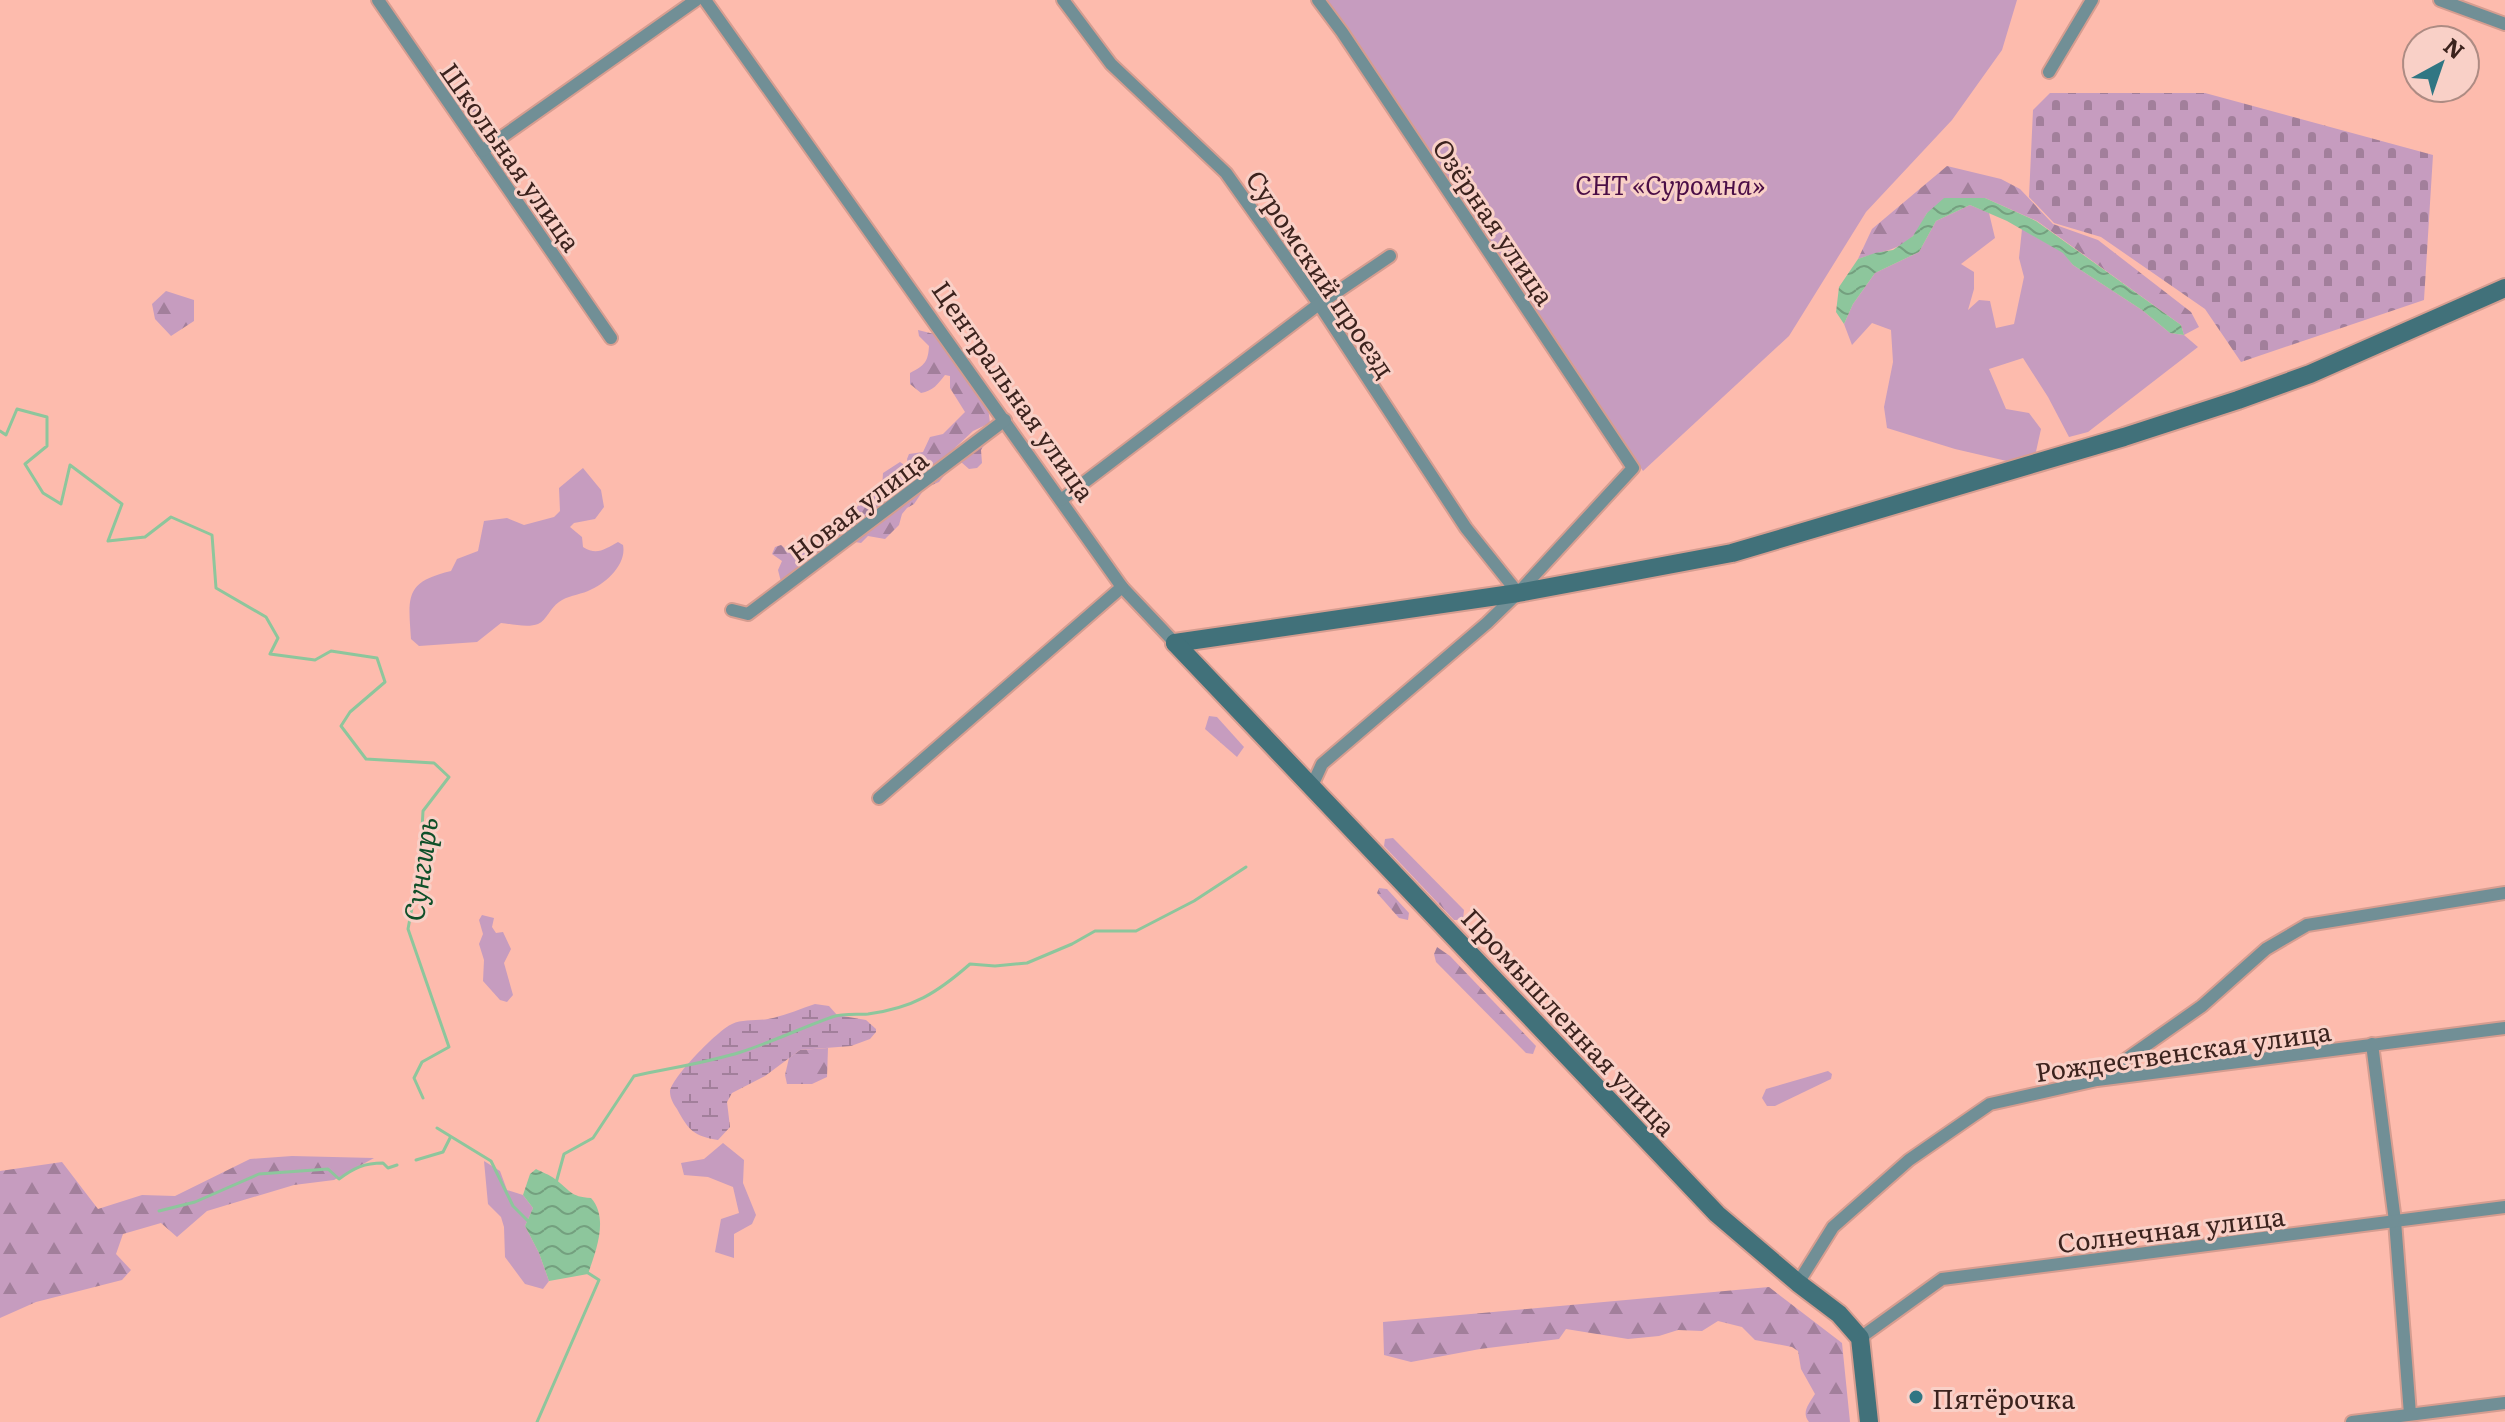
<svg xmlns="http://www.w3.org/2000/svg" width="2505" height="1422" viewBox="0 0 2505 1422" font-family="Literata,serif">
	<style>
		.green { fill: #c69cbf }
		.forest { fill: url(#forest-firs) }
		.wetland { fill: url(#wetland-marsh) }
		.cemetery { fill: url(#cemetery-stones) }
		.water { fill: url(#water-waves) }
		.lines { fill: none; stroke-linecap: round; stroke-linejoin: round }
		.stream { stroke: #8dc69c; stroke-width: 3 }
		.street-casing { stroke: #d69d90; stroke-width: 16 }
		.secondary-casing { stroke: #d69d90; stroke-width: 22 }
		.street { stroke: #718f96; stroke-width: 12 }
		.secondary { stroke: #41717a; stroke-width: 18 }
		.poi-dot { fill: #307683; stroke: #f9d0c7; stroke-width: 3 }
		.labels { text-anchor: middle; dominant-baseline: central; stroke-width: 6; stroke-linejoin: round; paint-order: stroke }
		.street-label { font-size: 26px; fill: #3c231e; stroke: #f9d0c7 }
		.park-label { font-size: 26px; font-style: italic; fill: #4b0e46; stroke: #f9d0c7 }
		.poi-label { font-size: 26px; fill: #3c231e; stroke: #f9d0c7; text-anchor: start }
		.water-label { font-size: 28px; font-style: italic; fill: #0f5029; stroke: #f9d0c7 }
	</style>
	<defs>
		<pattern id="forest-firs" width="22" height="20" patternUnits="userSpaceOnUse" patternTransform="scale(2)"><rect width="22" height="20" fill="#c69cbf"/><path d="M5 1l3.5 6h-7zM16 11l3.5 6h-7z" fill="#a27f9b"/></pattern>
		<pattern id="wetland-marsh" width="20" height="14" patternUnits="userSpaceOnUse" patternTransform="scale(2)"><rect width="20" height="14" fill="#c69cbf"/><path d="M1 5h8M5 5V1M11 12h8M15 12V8" fill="none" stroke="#a27f9b"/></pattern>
		<pattern id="cemetery-stones" width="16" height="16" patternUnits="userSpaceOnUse" patternTransform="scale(2)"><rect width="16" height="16" fill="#c69cbf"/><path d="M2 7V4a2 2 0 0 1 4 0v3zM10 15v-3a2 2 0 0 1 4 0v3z" fill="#a27f9b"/></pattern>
		<pattern id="water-waves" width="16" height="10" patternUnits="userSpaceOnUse" patternTransform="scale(2)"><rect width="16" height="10" fill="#8dc69c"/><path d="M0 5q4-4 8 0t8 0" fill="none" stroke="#74a07f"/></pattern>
	</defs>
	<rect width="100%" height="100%" fill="#fdbbad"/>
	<!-- green -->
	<g class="green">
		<path d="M 1326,0 L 2017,0 L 2002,50 L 1952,120 L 1866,212 L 1789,336 L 1643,471 Z"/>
		<path d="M 1970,205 L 1989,213 L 1995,238 L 1961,264 L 1974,272 L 1974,289 L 1968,310 L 1979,300 L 1990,301 L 1996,328 L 2014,324 L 2024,277 L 2019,258 L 2022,229 L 2064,253 L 2073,265 L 2142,310 L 2170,333 L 2184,335 L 2198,347 L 2088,432 L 2069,437 L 2048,397 L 2023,358 L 1989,369 L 2006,409 L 2029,413 L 2041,429 L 2035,456 L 2011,462 L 1955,449 L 1887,428 L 1884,407 L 1893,362 L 1891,330 L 1872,323 L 1852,345 L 1844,324 L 1853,304 L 1875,273 L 1919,252 L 1936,221 Z"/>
		<path d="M 583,468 L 601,490 L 604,507 L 595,519 L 574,523 L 570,527 L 582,537 L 583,547 C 597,556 605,549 618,542 L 623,545 C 627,564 606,584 588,591 C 578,595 567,596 559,602 C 550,608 547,620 538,624 C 528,628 512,624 501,623 L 477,642 L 419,646 L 411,639 C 408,596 405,582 451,571 L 457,559 L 478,551 L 484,521 L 507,518 L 524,525 L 554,517 L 560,511 L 559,488 Z"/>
		<path d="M 482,915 L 494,918 L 492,927 L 496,933 L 503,932 L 511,949 L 504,963 L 513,995 L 507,1002 L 500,1000 L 483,981 L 484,960 L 479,944 L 483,934 L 479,920 Z"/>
		<path d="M 1828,1071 L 1832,1074 L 1831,1079 L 1775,1106 L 1767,1106 L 1762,1098 L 1766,1089 Z"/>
		<path d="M 723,1143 L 744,1160 L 743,1183 L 756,1215 L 752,1224 L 734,1234 L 734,1258 L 715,1252 L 721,1219 L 739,1213 L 733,1187 L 708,1177 L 684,1175 L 681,1163 L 704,1159 Z"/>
		<path d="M 484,1161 L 500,1171 L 507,1190 L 523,1195 L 533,1208 L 525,1226 L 539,1253 L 549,1281 L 543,1289 L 525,1284 L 505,1257 L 504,1227 L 501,1217 L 488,1204 Z"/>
	</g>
	<!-- forest -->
	<g class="forest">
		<path d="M 467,96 L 478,107 L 481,125 L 486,131 L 482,136 L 468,126 L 458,114 L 461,101 Z"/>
		<path d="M 1947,166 L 2001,179 L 2020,189 L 2053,224 L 2098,240 L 2191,312 L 2199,327 L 2184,335 L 2181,325 L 2037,221 L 1985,198 L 1927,213 C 1923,220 1919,230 1913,236 C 1899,251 1877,252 1858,259 L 1872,229 Z"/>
		<path d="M 166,291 L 194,300 L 194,321 L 171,336 L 155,319 L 152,304 Z"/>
		<path d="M 918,330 L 934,334 L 988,407 L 990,423 L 973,431 L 942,460 L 782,586 L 778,570 L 782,561 L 772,554 L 775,547 L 781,545 L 796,558 L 802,548 L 813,551 L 826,530 L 834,528 L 843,520 L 849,520 C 851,516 853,511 856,508 C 869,491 882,504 883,473 L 900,462 L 909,468 L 907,459 L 909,454 L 923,452 L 930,437 L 943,434 L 965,412 L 950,388 L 950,376 L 945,375 C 938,384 933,391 921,393 L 910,384 L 910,373 C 925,365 928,362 929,346 L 919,336 Z"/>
		<path d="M 988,439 L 981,450 L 982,463 L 977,468 L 969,469 L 961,462 L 947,472 L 939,482 L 925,488 L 914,504 L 907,508 L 902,514 L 899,525 L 885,539 L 868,536 L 861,543 L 855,542 L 854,539 Z"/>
		<path d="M 1209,716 L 1217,717 L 1244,747 L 1237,757 L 1205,729 Z"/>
		<path d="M 1393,838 L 1464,910 L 1463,920 L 1454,920 L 1384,846 L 1385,839 Z"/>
		<path d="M 1379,888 L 1387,889 L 1409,913 L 1408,920 L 1399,918 L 1377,893 Z"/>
		<path d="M 1437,947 L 1450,956 L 1536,1046 L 1533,1054 L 1526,1053 L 1436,962 L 1434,954 Z"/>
		<path d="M 828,1048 L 827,1077 L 812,1084 L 787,1084 L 785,1075 L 789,1058 L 800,1050 Z"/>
		<path d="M 292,1156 L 374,1158 L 334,1180 L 294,1185 L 207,1211 L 177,1237 L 161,1223 L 123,1234 L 116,1254 L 131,1270 L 122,1280 L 36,1302 L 0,1318 L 0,1171 L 62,1162 L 98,1209 L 142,1195 L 175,1196 L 250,1159 Z"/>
		<path d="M 1769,1287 L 1842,1343 L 1850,1422 L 1809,1422 C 1801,1412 1809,1404 1815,1394 L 1801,1369 L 1798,1351 L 1792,1347 L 1755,1340 L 1742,1327 L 1718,1321 L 1702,1331 L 1678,1330 L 1659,1336 L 1628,1339 L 1566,1329 L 1559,1339 L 1480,1349 L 1411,1362 L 1384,1355 L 1383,1322 Z"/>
	</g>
	<!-- wetland -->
	<path class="wetland" d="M 815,1004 L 829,1006 L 837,1015 L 866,1020 L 876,1029 L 876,1032 L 870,1039 L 851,1046 L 800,1050 L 765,1076 L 732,1093 L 727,1102 L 730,1127 L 718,1140 C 694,1136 689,1131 677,1109 C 674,1105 670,1098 670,1092 C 671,1078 718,1030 732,1024 C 742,1019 756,1021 768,1019 C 784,1016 800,1009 815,1004 Z"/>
	<!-- cemetery -->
	<path class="cemetery" d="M 2050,93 L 2205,93 L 2433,155 L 2424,300 L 2241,362 L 2205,309 L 2101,237 L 2054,223 L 2029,197 L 2033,110 Z"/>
	<!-- water -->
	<g class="water">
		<path d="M 1944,198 L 1985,198 L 2036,221 L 2181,325 L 2184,335 L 2170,333 L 2142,310 L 2073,265 L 2063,253 L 2007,221 L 1970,205 L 1936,221 L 1919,252 L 1875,273 L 1853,304 L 1844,324 L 1836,312 L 1839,287 L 1858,259 L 1875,253 L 1893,250 L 1913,236 L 1927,213 Z"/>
		<path d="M 536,1169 C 542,1172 550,1175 555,1179 C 570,1190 570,1197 591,1198 C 609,1218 596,1251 588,1274 L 549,1281 L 539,1253 L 525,1226 L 533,1208 L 523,1195 L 530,1174 Z"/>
	</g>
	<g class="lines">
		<!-- stream -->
		<g class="stream">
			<path d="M 0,431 L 6,435 L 17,409 L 47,417 L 47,446 L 25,464 L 43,493 L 61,504 L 70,465 L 122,504 L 108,541 L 145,537 L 171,517 L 212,535 L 216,588 L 266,617 L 278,638 L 270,654 L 315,660 L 331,651 L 377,658 L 385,682 L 350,712 L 341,726 L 366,759 L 434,763 L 449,777 L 423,811 L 420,865 L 408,929 L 449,1047 L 422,1062 L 414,1078 L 423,1098"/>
			<path d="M 437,1128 L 491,1161 L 513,1206 L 529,1222"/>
			<path d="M 416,1160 L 443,1152 L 450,1138"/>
			<path d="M 556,1183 L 564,1154 L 593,1138 L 634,1076 C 670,1068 706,1063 741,1052 C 772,1042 801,1028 832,1017 C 844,1013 857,1015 868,1014 C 913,1008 937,993 970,964 L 995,966 L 1027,963 L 1072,944 L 1095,931 L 1136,931 L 1194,901 L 1246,867"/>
			<path d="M 159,1211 L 195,1202 L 259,1174 L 328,1169 L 339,1179 C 354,1168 364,1163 383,1163 L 388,1168 L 397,1165"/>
			<path d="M 537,1422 L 599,1280 L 585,1271"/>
		</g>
		<defs>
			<g id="street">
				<path d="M 378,0 L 611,338"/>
				<path d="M 705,0 L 1122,587 L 1175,643"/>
				<path d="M 1063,0 L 1111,64 L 1226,173 L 1319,304 L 1466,528 L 1518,593"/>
				<path d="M 2440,0 L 2505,24"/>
				<path d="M 2049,72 L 2092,0"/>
				<path d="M 482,151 L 696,0"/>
				<path d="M 1061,500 L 1319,304 L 1390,256"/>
				<path d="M 732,610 L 748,614 L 1005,420"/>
				<path d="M 1311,788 L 1322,764 L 1487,623 L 1518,593 L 1633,468 L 1342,32 L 1318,0"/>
				<path d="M 879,798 L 1122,587"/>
				<path d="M 2372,1044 L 2395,1221 L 2410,1414"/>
				<path d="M 2098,1079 L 2202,1006 L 2266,949 L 2307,925 L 2505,893"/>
				<path d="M 1798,1283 L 1833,1227 L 1909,1160 L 1990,1104 L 2097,1080 L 2505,1028"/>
				<path d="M 1860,1338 L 1942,1279 L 2505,1207"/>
				<path d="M 2352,1422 L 2505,1403"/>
			</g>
			<g id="secondary">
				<path d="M 1175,643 L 1518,593 L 1732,553 L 2124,437 L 2238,400 L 2310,374 L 2505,288"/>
				<path d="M 1175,643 L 1717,1214 L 1798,1283 L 1839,1314 L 1860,1338 L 1869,1422"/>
			</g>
		</defs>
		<!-- street casing -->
		<use href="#street" class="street-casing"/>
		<!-- secondary casing -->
		<use href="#secondary" class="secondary-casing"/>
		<!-- street -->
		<use href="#street" class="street"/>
		<!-- secondary -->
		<use href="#secondary" class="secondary"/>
	</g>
	<!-- markers -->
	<circle class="poi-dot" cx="1916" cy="1397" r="8"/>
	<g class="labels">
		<!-- street labels -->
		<g class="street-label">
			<text transform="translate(512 156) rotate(55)">Школьная улица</text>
			<text transform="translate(1495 221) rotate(56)">Озёрная улица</text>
			<text transform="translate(1322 273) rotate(56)">Суромский проезд</text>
			<text transform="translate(1015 390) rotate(55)">Центральная улица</text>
			<text transform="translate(857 505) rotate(-37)">Новая улица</text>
			<text transform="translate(1570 1021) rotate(47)">Промышленная улица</text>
			<text transform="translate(2183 1050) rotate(-8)">Рождественская улица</text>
			<text transform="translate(2171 1228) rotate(-7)">Солнечная улица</text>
		</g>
		<!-- park labels -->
		<g class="park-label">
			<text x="1670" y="183">СНТ «Суромна»</text>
		</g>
		<!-- poi labels -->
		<g class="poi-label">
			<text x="1932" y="1397">Пятёрочка</text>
		</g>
		<!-- water labels -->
		<g class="water-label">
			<text transform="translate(419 869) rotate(-82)">Сунгирь</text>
		</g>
	</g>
	<!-- north arrow -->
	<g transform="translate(2441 64) rotate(40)"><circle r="38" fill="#f9d0c7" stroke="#ad8b83" stroke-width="2"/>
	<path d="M0-6L14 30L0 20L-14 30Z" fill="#307683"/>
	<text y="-12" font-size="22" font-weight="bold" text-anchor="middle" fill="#3c231e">N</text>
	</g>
</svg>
